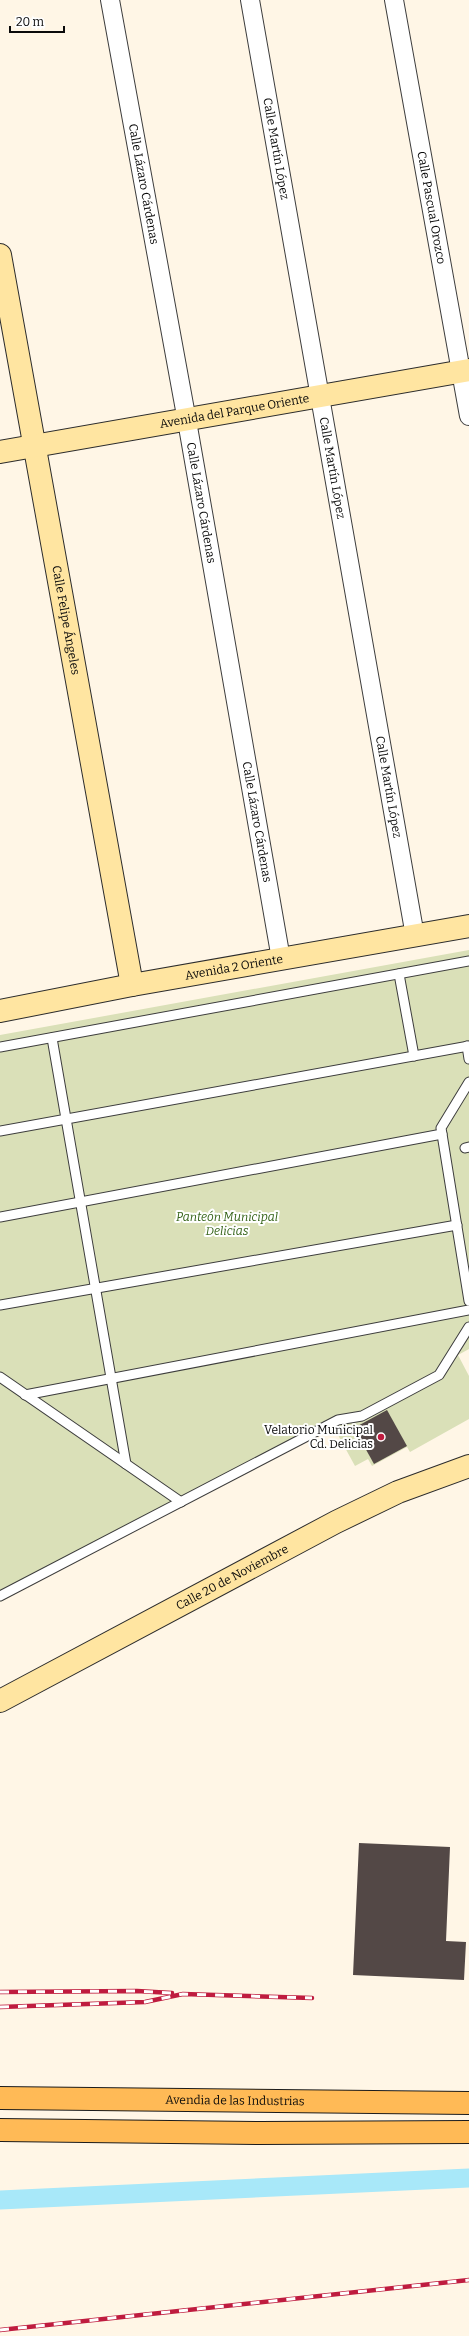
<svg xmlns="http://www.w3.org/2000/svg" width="469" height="2336" viewBox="0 0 469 2336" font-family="Bitter,serif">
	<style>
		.cemetery { fill: #dae0b8 }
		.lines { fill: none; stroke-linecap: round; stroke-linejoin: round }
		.canal { stroke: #a8e8f9; stroke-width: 19 }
		.building { fill: #534846 }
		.lane-casing { stroke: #3d3d3d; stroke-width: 11 }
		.street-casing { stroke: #3d3d3d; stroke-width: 20 }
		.secondary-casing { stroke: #2c2c2c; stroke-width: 24 }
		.primary-casing { stroke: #1b1b1b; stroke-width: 24 }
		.lane { stroke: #fff; stroke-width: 9 }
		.street { stroke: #fff; stroke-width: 18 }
		.secondary { stroke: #ffe5a1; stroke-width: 22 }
		.primary { stroke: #ffba56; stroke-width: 22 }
		.rail-casing { stroke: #bf1c3f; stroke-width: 4.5 }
		.rail { stroke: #fff; stroke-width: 3; stroke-dasharray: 9; stroke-linecap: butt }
		.poi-dot { fill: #bf1c3f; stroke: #fff; stroke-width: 1.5 }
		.labels { text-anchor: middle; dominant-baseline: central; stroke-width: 4; stroke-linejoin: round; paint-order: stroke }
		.street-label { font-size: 12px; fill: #0a0a0a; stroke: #fff }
		.park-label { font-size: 12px; font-style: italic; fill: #346318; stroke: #fff }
		.poi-label { font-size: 12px; fill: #0a0a0a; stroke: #fff; text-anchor: end }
	</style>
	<rect width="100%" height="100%" fill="#fff6e6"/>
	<!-- cemetery -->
	<path class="cemetery" d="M 469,950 L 469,1349 L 458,1355 L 469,1376 L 469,1419 L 410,1452 L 407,1447 L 372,1466 L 368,1459 L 355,1466 L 332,1424 L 0,1602 L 0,1035 Z"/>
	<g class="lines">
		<!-- canal -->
		<path class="canal" d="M 0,2200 L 469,2178"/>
	</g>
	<!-- building -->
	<g class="building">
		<path d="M 387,1410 L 407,1446 L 374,1464 L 354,1428 Z"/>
		<path d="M 359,1843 L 450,1847 L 446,1941 L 466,1942 L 464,1980 L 353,1975 Z"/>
	</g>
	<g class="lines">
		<defs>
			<g id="lane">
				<path d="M 399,974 L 414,1056"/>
				<path d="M 52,1038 L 126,1464"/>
				<path d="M 467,1046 L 469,1059"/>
				<path d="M 0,1047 L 469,961"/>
				<path d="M 469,1082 L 441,1128 L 469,1301"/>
				<path d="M 0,1131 L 469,1046"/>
				<path d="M 465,1148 L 469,1147"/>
				<path d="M 0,1217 L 442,1134"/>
				<path d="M 0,1305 L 457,1225"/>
				<path d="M 0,1377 L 181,1502"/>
				<path d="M 25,1395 L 469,1310"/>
				<path d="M 0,1596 L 338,1420 L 362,1416 L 439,1375 L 469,1327"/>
			</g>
			<g id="street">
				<path id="s1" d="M 110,0 L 187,421 L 281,959"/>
				<path id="s2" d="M 250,0 L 415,936"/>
				<path id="s3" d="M 394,0 L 469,416"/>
			</g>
			<g id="secondary">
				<path id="s4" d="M 0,255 L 132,985"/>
				<path id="s5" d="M 0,452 L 469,370"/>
				<path id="s6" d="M 0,1011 L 132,985 L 469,926"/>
				<path id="s7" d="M 0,1701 L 336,1522 L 398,1492 L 469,1466"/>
			</g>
			<g id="primary">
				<path id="s8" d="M 0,2098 L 469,2103"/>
				<path d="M 0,2130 L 260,2133 L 469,2132"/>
			</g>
		</defs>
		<!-- lane casing -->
		<use href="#lane" class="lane-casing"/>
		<!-- street casing -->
		<use href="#street" class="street-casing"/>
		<!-- secondary casing -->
		<use href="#secondary" class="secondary-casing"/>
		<!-- primary casing -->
		<use href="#primary" class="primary-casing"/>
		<!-- lane -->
		<use href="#lane" class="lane"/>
		<!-- street -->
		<use href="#street" class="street"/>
		<!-- secondary -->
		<use href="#secondary" class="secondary"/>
		<!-- primary -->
		<use href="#primary" class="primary"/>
		<defs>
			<g id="rail">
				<path d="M 0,1992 L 137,1991 L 172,1993"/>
				<path d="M 0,2007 L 145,2002 L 183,1994 L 312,1998"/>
				<path d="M 0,2330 L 469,2280"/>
			</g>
		</defs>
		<!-- rail casing -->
		<use href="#rail" class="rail-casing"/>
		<!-- rail -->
		<use href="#rail" class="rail"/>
	</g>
	<!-- markers -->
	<circle class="poi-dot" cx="381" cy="1437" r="4"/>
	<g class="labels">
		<!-- street labels -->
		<g class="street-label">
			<text stroke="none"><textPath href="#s2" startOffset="151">Calle Martín López</textPath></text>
			<text stroke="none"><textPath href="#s1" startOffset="187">Calle Lázaro Cárdenas</textPath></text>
			<text stroke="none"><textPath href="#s3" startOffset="211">Calle Pascual Orozco</textPath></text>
			<text stroke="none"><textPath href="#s5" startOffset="238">Avenida del Parque Oriente</textPath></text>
			<text stroke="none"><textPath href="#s2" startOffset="475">Calle Martín López</textPath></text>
			<text stroke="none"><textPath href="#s1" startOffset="511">Calle Lázaro Cárdenas</textPath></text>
			<text stroke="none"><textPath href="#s4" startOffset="371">Calle Felipe Ángeles</textPath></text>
			<text stroke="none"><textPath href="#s2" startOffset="799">Calle Martín López</textPath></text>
			<text stroke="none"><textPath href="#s1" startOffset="835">Calle Lázaro Cárdenas</textPath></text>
			<text stroke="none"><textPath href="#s6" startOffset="238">Avenida 2 Oriente</textPath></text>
			<text stroke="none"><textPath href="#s7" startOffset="263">Calle 20 de Noviembre</textPath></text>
			<text stroke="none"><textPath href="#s8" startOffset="235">Avendia de las Industrias</textPath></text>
		</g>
		<!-- park labels -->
		<g class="park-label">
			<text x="227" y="1217">Panteón Municipal<tspan x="227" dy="14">Delicias</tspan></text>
		</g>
		<!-- poi labels -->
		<g class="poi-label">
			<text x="373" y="1430">Velatorio Municipal<tspan x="373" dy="14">Cd. Delicias</tspan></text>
		</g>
	</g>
	<!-- scale -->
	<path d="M10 26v6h54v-6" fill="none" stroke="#0a0a0a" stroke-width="2"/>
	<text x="16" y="26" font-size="12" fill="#0a0a0a" stroke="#ffffff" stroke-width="3" paint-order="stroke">20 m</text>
</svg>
